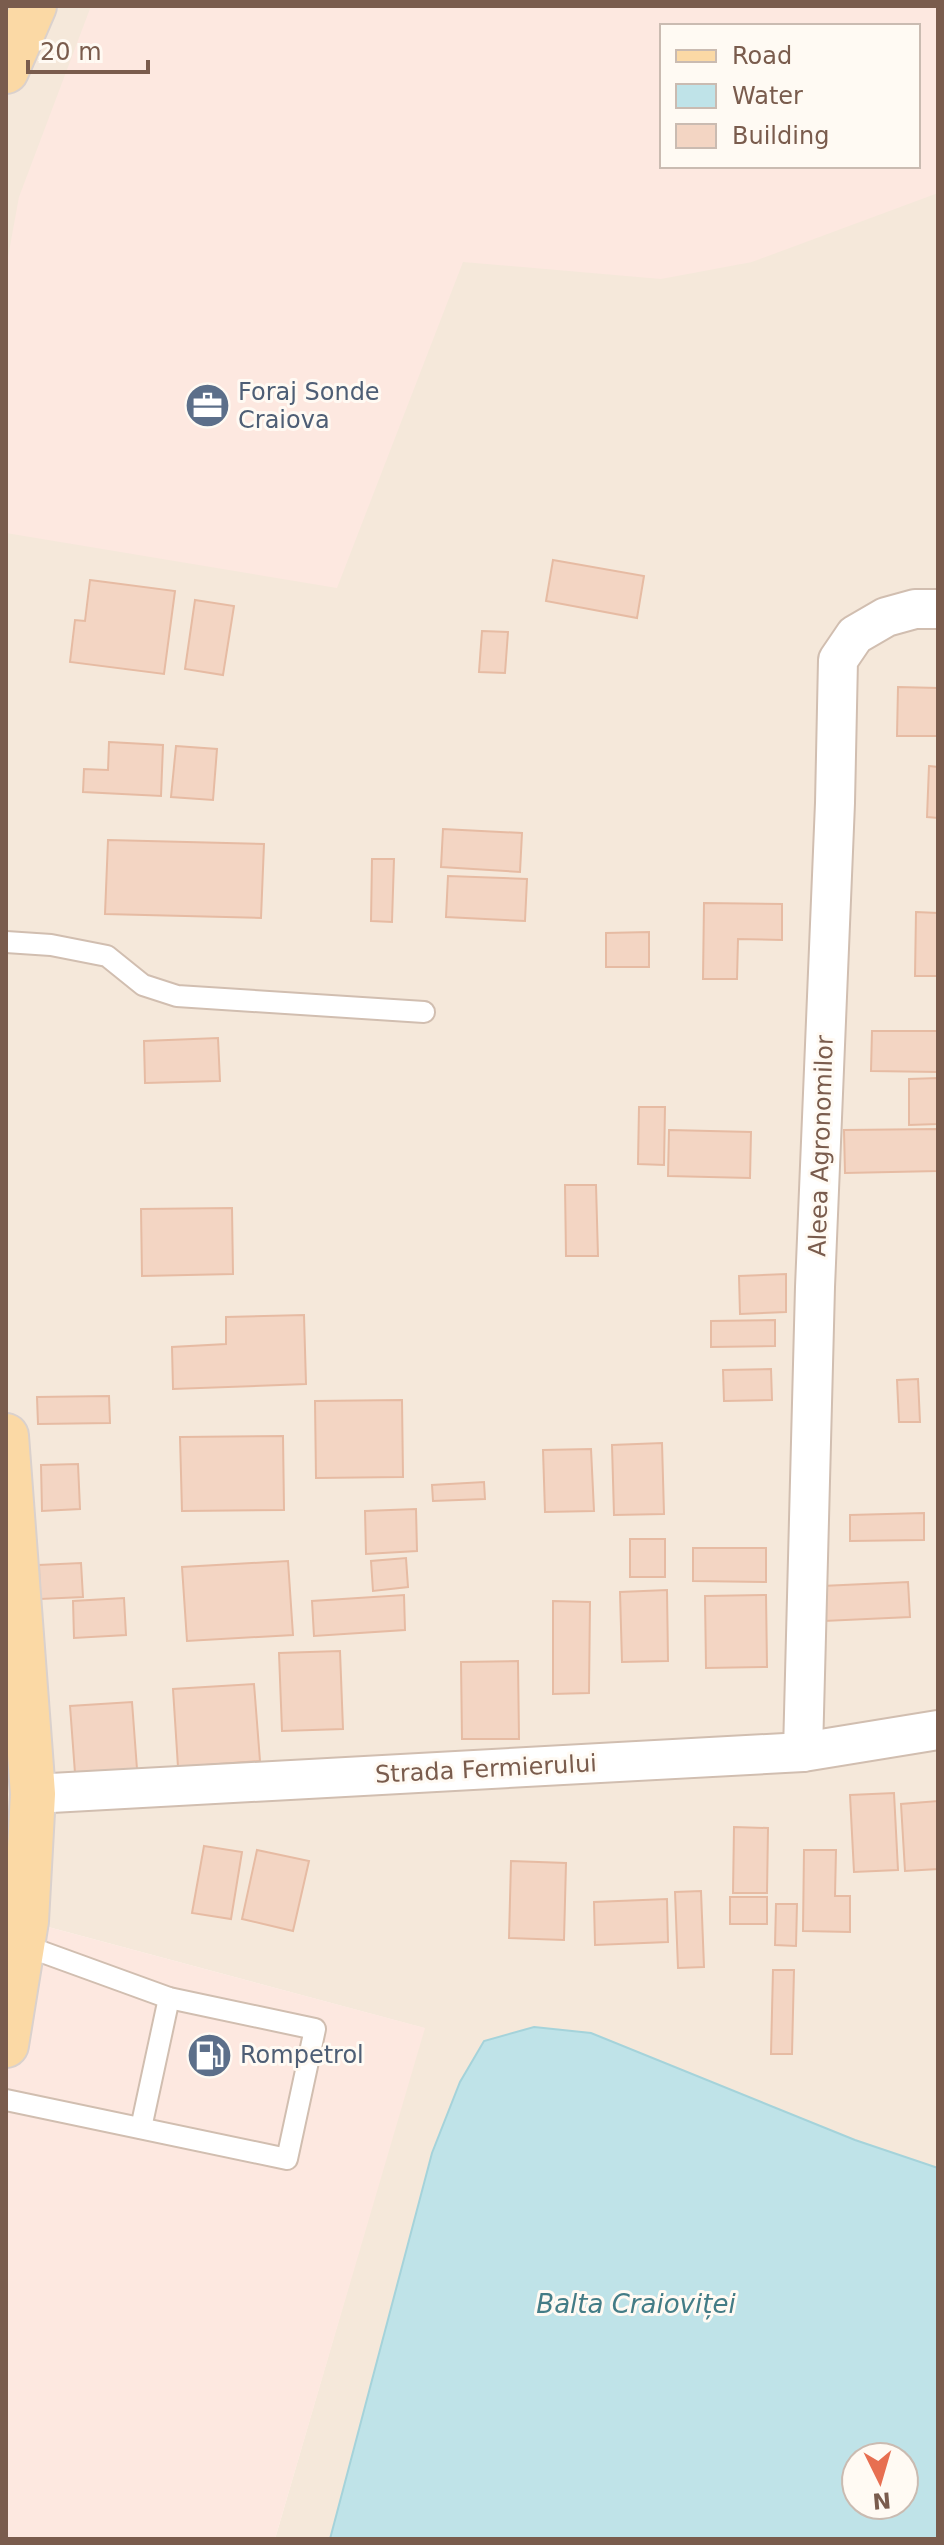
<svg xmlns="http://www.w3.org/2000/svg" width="944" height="2545" viewBox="0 0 944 2545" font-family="'DejaVu Sans',sans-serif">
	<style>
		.residential { fill: #f5e8da; fill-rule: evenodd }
		.commercial { fill: #fde8e0; fill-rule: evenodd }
		.water { fill: #bfe3e8; stroke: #a5d3da; stroke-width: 2; fill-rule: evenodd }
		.building { fill: #f3d5c3; stroke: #e6bba3; stroke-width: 2 }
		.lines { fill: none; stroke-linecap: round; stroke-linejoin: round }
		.service-casing { stroke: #d1beb0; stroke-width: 24 }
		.minor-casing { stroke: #d1beb0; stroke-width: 42 }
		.primary-casing { stroke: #dad1cd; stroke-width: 48 }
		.service { stroke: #fff; stroke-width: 20 }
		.minor { stroke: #fff; stroke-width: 38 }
		.primary { stroke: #fbd9a5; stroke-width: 44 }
		.labels { text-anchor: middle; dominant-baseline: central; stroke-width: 6; stroke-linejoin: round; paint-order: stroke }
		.service-label { font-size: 24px; fill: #4e5e75; stroke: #fffaf3; text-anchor: start }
		.street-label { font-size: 24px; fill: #7a5c4d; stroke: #fffaf3 }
		.water-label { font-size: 26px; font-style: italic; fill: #437c86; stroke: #fffaf3 }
	</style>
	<rect width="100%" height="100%" fill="#fdf6ec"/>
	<!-- residential -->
	<path class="residential" d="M 6,6 L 938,6 L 938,2539 L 275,2539 L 424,2028 L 26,1921 L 6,1892 ZM 662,26 L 918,26 L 918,166 L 662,166 ZM 856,2457 L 904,2457 L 904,2505 L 856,2505 Z"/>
	<!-- commercial -->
	<g class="commercial">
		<path d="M 91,6 L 938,6 L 938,193 L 752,262 L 661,279 L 463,262 L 337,588 L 6,533 L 6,268 L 19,197 ZM 662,26 L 918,26 L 918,166 L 662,166 Z"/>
		<path d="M 26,1921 L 425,2028 L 275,2539 L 6,2539 L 6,2045 Z"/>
	</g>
	<!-- water -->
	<path class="water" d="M 534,2027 L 591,2033 L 855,2140 L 938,2168 L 938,2539 L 330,2539 L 432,2153 L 460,2082 L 484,2041 ZM 856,2457 L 904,2457 L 904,2505 L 856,2505 Z"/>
	<!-- building -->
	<g class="building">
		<path d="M 553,560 L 644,576 L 637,618 L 546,601 Z"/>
		<path d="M 90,580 L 175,591 L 164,674 L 70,662 L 75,620 L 85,621 Z"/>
		<path d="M 195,600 L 234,606 L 223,675 L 185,669 Z"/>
		<path d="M 482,631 L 508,632 L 505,673 L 479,672 Z"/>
		<path d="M 898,687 L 938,688 L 938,736 L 897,736 Z"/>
		<path d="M 109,742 L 163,745 L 161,796 L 83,792 L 84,769 L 108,770 Z"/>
		<path d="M 176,746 L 217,749 L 213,800 L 171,797 Z"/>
		<path d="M 929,766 L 938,767 L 938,818 L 927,817 Z"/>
		<path d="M 443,829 L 522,833 L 520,872 L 441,867 Z"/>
		<path d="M 108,840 L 264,844 L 261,918 L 105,914 Z"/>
		<path d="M 372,859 L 394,859 L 392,922 L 371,921 Z"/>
		<path d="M 448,876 L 527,879 L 525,921 L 446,917 Z"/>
		<path d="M 704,903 L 782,904 L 782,940 L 738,939 L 737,979 L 703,979 Z"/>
		<path d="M 916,912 L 938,913 L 938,976 L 915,976 Z"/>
		<path d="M 649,932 L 649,967 L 606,967 L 606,933 Z"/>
		<path d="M 872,1031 L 938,1031 L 938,1072 L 871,1071 Z"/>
		<path d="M 218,1038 L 220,1081 L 145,1083 L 144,1041 Z"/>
		<path d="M 938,1078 L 938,1124 L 909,1125 L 909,1079 Z"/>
		<path d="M 639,1107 L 665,1107 L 664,1165 L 638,1164 Z"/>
		<path d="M 938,1129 L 938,1171 L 845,1173 L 844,1130 Z"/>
		<path d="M 669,1130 L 751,1132 L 750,1178 L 668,1176 Z"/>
		<path d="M 565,1185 L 596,1185 L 598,1256 L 566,1256 Z"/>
		<path d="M 232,1208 L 233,1274 L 142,1276 L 141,1209 Z"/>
		<path d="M 786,1274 L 786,1312 L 740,1314 L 739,1276 Z"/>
		<path d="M 304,1315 L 306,1384 L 173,1389 L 172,1347 L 226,1344 L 226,1317 Z"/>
		<path d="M 775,1320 L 775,1346 L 711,1347 L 711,1321 Z"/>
		<path d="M 771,1369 L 772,1400 L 724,1401 L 723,1370 Z"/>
		<path d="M 918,1379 L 920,1422 L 899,1422 L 897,1380 Z"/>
		<path d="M 109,1396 L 110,1423 L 38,1424 L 37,1397 Z"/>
		<path d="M 402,1400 L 403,1477 L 316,1478 L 315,1401 Z"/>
		<path d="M 283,1436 L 284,1510 L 182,1511 L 180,1437 Z"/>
		<path d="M 662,1443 L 664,1514 L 614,1515 L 612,1445 Z"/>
		<path d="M 591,1449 L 594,1511 L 545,1512 L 543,1450 Z"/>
		<path d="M 78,1464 L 80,1509 L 42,1511 L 41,1465 Z"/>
		<path d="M 484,1482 L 485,1499 L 433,1501 L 432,1485 Z"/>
		<path d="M 416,1509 L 417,1551 L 366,1554 L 365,1511 Z"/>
		<path d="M 924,1513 L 924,1540 L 850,1541 L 850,1515 Z"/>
		<rect x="630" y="1539" width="35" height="38"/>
		<path d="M 693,1548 L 766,1548 L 766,1582 L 693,1581 Z"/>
		<path d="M 406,1558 L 408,1587 L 373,1591 L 371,1561 Z"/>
		<path d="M 288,1561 L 293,1635 L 187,1641 L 182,1567 Z"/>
		<path d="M 81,1563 L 83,1597 L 40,1599 L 39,1565 Z"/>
		<path d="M 908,1582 L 910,1617 L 824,1621 L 822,1586 Z"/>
		<path d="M 667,1590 L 668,1661 L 622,1662 L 620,1592 Z"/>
		<path d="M 404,1595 L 405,1630 L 314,1636 L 312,1601 Z"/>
		<path d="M 766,1595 L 767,1667 L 706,1668 L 705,1596 Z"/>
		<path d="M 124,1598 L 126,1635 L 74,1638 L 73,1601 Z"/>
		<path d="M 553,1601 L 590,1602 L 589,1693 L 553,1694 Z"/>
		<path d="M 340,1651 L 343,1729 L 282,1731 L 279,1653 Z"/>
		<path d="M 518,1661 L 519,1739 L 462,1739 L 461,1662 Z"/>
		<path d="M 254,1684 L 260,1761 L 178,1767 L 173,1689 Z"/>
		<path d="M 132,1702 L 137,1769 L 75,1773 L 70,1706 Z"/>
		<path d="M 894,1793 L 898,1870 L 854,1872 L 850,1795 Z"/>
		<path d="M 938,1801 L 938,1869 L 905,1871 L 901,1804 Z"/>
		<path d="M 734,1827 L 768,1828 L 767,1893 L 733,1893 Z"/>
		<path d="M 204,1846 L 242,1852 L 231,1919 L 192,1913 Z"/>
		<path d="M 257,1850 L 309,1861 L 293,1931 L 242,1919 Z"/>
		<path d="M 804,1850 L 836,1850 L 835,1896 L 850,1896 L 850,1932 L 803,1931 Z"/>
		<path d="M 511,1861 L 566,1863 L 564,1940 L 509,1938 Z"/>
		<path d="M 701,1891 L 704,1967 L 678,1968 L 675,1892 Z"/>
		<rect x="730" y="1897" width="37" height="27"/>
		<path d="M 667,1899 L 668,1942 L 595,1945 L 594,1902 Z"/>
		<path d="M 776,1904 L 797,1904 L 796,1946 L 775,1945 Z"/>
		<path d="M 773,1970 L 794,1970 L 792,2054 L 771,2054 Z"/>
	</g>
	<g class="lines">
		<defs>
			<g id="service">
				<path d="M 6,942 L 51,945 L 107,956 L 143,985 L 177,996 L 424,1012"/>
				<path d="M 6,2100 L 287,2159 L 315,2029 L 169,1998 L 23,1945"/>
				<path d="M 141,2128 L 169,1998"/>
			</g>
			<g id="minor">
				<path d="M 803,1752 L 815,1287 L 835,803 L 838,660 L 855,635 L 886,617 L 915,609 L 938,609"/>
				<path d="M 33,1794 L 803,1752 L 938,1730"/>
			</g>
			<g id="primary">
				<path d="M 6,71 L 34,6"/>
				<path d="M 6,1436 L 33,1794 L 26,1921 L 6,2045"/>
			</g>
		</defs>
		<!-- service casing -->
		<use href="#service" class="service-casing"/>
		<!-- minor casing -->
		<use href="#minor" class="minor-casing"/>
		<!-- primary casing -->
		<use href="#primary" class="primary-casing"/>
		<!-- service -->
		<use href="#service" class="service"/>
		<!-- minor -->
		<use href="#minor" class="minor"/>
		<!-- primary -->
		<use href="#primary" class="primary"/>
	</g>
	<!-- icons -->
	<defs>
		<symbol id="office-disc" viewBox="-11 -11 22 22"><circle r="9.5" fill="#5c6f8a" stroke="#fffaf3"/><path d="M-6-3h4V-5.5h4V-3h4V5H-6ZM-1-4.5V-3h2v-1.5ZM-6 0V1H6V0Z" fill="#fff"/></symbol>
		<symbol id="fuel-disc" viewBox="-11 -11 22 22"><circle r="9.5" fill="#5c6f8a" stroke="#fffaf3"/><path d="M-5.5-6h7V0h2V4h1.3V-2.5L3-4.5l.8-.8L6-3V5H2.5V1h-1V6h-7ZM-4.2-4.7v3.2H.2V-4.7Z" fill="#fff"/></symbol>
	</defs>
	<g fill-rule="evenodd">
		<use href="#office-disc" x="182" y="380" width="51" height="51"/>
		<use href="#fuel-disc" x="184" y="2030" width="51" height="51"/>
	</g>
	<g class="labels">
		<!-- service labels -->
		<g class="service-label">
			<text x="238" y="392">Foraj Sonde<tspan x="238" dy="28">Craiova</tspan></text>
			<text x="240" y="2055">Rompetrol</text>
		</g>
		<!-- street labels -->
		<g class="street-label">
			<text transform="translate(821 1146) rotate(-88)">Aleea Agronomilor</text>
			<text transform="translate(486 1769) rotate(-3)">Strada Fermierului</text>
		</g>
		<!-- water labels -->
		<g class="water-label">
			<text x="636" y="2304">Balta Craioviței</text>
		</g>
	</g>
	<!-- border -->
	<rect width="944" height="2545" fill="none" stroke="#7a5c4d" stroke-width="16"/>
	<!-- legend -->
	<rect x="660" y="24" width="260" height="144" fill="#fffaf3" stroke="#cabbb1" stroke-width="2"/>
	<rect x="676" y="50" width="40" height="12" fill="#fbd9a5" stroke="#cabbb1" stroke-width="2"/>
	<text x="732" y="64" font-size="24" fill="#7a5c4d">Road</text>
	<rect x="676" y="84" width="40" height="24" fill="#bfe3e8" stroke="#cabbb1" stroke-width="2"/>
	<text x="732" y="104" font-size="24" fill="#7a5c4d">Water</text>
	<rect x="676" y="124" width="40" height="24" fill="#f3d5c3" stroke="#cabbb1" stroke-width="2"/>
	<text x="732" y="144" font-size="24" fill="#7a5c4d">Building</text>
	<!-- north arrow -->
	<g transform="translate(880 2481) rotate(175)"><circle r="38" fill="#fffaf3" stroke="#cabbb1" stroke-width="2"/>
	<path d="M0-6L14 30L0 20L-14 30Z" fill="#e76f51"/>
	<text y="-12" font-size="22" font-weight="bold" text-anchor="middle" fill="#7a5c4d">N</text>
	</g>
	<!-- scale -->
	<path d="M28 60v12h120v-12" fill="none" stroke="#7a5c4d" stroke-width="4"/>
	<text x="40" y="60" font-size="24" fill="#7a5c4d" stroke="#fffaf3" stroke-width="6" paint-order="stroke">20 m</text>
</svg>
